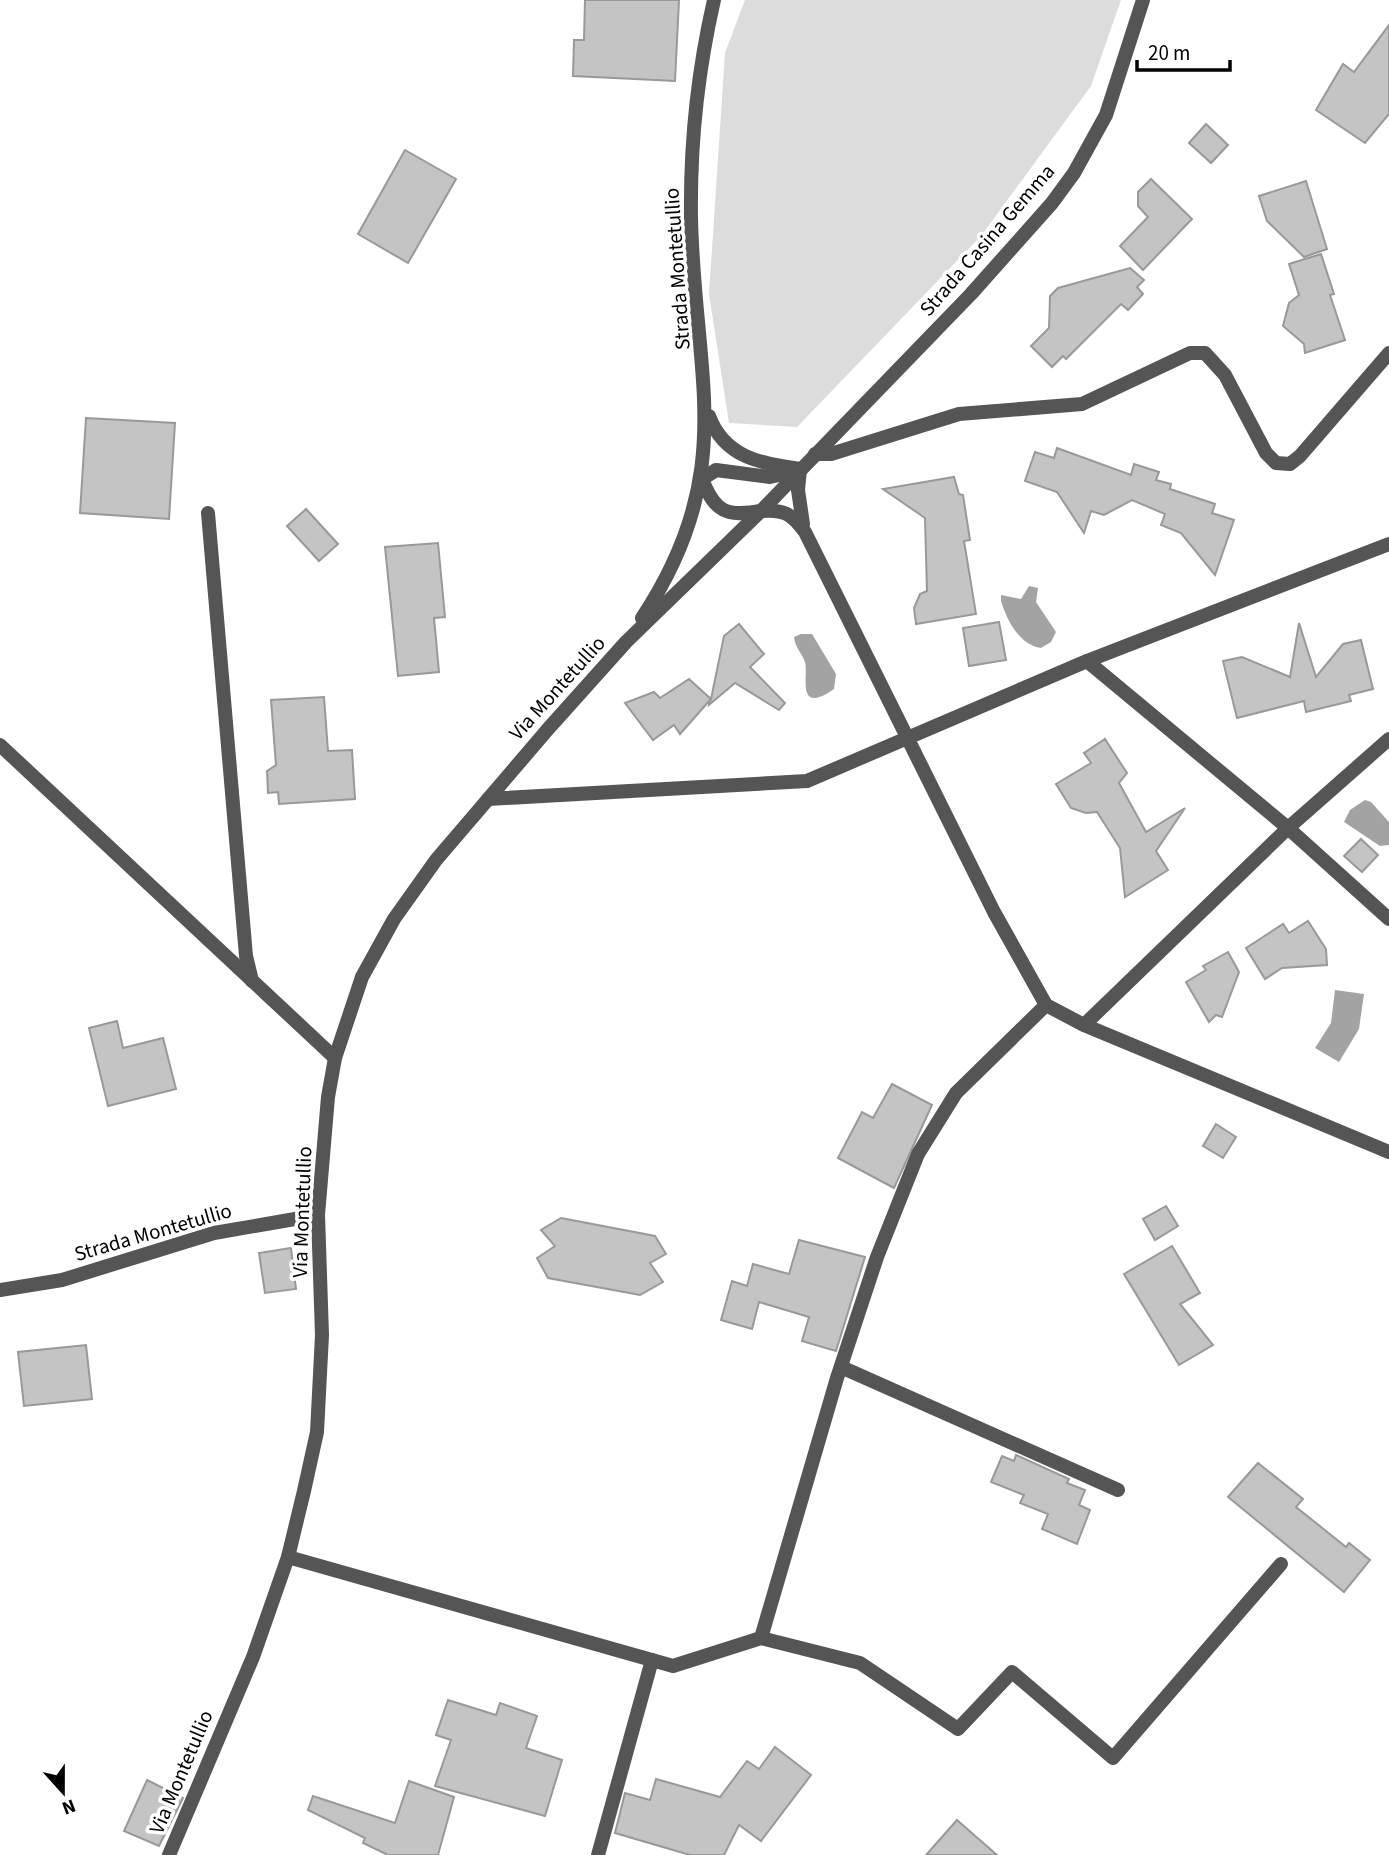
<svg xmlns="http://www.w3.org/2000/svg" width="1389" height="1855" viewBox="0 0 1389 1855" font-family="'Source Sans 3',sans-serif">
	<style>
		.green { fill: #dcdcdc }
		.water { fill: #a3a3a3 }
		.building { fill: #c4c4c4; stroke: #999; stroke-width: 2 }
		.lines { fill: none; stroke-linecap: round; stroke-linejoin: round }
		.service { stroke: #555; stroke-width: 14 }
		.minor { stroke: #555; stroke-width: 14 }
		.tertiary { stroke: #555; stroke-width: 14 }
		.labels { text-anchor: middle; dominant-baseline: central; stroke-width: 7; stroke-linejoin: round; paint-order: stroke }
		.street-label { font-size: 21px; fill: #000; stroke: #fff }
	</style>
	<rect width="100%" height="100%" fill="#fff"/>
	<!-- green -->
	<path class="green" d="M 745,0 L 1121,0 L 1091,86 L 981,236 L 797,427 L 729,423 L 709,294 L 725,53 Z"/>
	<!-- water -->
	<g class="water">
		<path d="M 1029,586 L 1038,588 L 1036,602 L 1056,632 L 1051,642 L 1041,648 C 1019,645 1007,620 1001,601 L 1001,595 L 1021,599 Z"/>
		<path d="M 801,634 L 812,634 L 836,674 L 834,689 C 795,716 809,675 805,662 C 802,653 795,648 794,637 Z"/>
		<path d="M 1365,800 L 1371,802 L 1389,822 L 1389,845 L 1380,846 L 1344,822 L 1350,810 Z"/>
		<path d="M 1335,990 L 1364,994 L 1359,1029 L 1339,1062 L 1315,1048 L 1331,1023 Z"/>
	</g>
	<!-- building -->
	<g class="building">
		<path d="M 585,0 L 679,0 L 675,81 L 573,76 L 574,40 L 584,40 Z"/>
		<path d="M 1389,25 L 1389,114 L 1365,143 L 1316,110 L 1343,64 L 1354,72 Z"/>
		<path d="M 1206,124 L 1228,145 L 1211,163 L 1189,143 Z"/>
		<path d="M 405,150 L 456,179 L 408,263 L 358,234 Z"/>
		<path d="M 1151,179 L 1192,219 L 1143,270 L 1120,246 L 1148,217 L 1138,206 L 1138,192 Z"/>
		<path d="M 1306,181 L 1327,249 L 1304,257 L 1267,221 L 1259,196 Z"/>
		<path d="M 1321,254 L 1334,294 L 1330,295 L 1345,340 L 1305,353 L 1304,344 L 1283,326 L 1289,303 L 1299,295 L 1289,264 Z"/>
		<path d="M 1130,268 L 1144,280 L 1137,287 L 1143,294 L 1128,310 L 1121,304 L 1066,359 L 1063,356 L 1052,367 L 1031,346 L 1049,328 L 1050,296 L 1058,288 Z"/>
		<path d="M 86,418 L 175,423 L 169,519 L 80,513 Z"/>
		<path d="M 1057,448 L 1131,475 L 1134,464 L 1159,472 L 1156,480 L 1171,484 L 1170,489 L 1215,504 L 1212,513 L 1234,520 L 1215,575 L 1181,533 L 1161,525 L 1165,514 L 1132,500 L 1104,515 L 1091,511 L 1084,533 L 1057,492 L 1025,481 L 1035,452 L 1054,458 Z"/>
		<path d="M 954,477 L 959,494 L 963,495 L 970,540 L 964,541 L 976,614 L 916,624 L 914,608 L 920,594 L 927,591 L 925,518 L 883,489 Z"/>
		<path d="M 306,509 L 338,544 L 319,561 L 287,526 Z"/>
		<path d="M 438,543 L 445,617 L 434,618 L 439,672 L 398,676 L 385,547 Z"/>
		<path d="M 999,622 L 1006,660 L 969,666 L 963,628 Z"/>
		<path d="M 1299,623 L 1316,677 L 1343,644 L 1361,640 L 1373,689 L 1349,695 L 1351,701 L 1306,712 L 1304,701 L 1237,718 L 1223,661 L 1242,657 L 1290,677 Z"/>
		<path d="M 739,624 L 764,654 L 750,667 L 785,703 L 779,710 L 735,683 L 709,705 L 710,700 L 680,734 L 674,725 L 653,740 L 625,703 L 654,692 L 660,698 L 689,679 L 711,699 L 724,636 Z"/>
		<path d="M 324,697 L 328,751 L 352,750 L 355,799 L 279,804 L 278,792 L 268,793 L 267,771 L 276,765 L 271,700 Z"/>
		<path d="M 1105,739 L 1127,773 L 1119,783 L 1146,832 L 1185,808 L 1156,851 L 1168,870 L 1125,897 L 1120,848 L 1097,812 L 1086,813 L 1071,808 L 1056,784 L 1091,763 L 1084,753 Z"/>
		<path d="M 1361,839 L 1378,855 L 1362,872 L 1344,856 Z"/>
		<path d="M 1308,921 L 1326,949 L 1327,965 L 1282,968 L 1265,979 L 1246,948 L 1283,924 L 1289,933 Z"/>
		<path d="M 1228,952 L 1239,972 L 1222,1017 L 1216,1015 L 1209,1022 L 1186,982 L 1206,970 L 1203,966 Z"/>
		<path d="M 117,1021 L 123,1048 L 163,1038 L 176,1089 L 108,1106 L 89,1028 Z"/>
		<path d="M 892,1084 L 932,1105 L 894,1188 L 838,1158 L 862,1112 L 873,1118 Z"/>
		<path d="M 1216,1124 L 1236,1137 L 1223,1158 L 1203,1146 Z"/>
		<path d="M 1166,1206 L 1178,1226 L 1155,1240 L 1143,1219 Z"/>
		<path d="M 561,1218 L 655,1236 L 666,1254 L 650,1263 L 663,1282 L 640,1295 L 548,1278 L 537,1258 L 555,1246 L 541,1230 Z"/>
		<path d="M 799,1240 L 865,1257 L 836,1351 L 802,1341 L 809,1317 L 759,1302 L 752,1329 L 721,1320 L 732,1281 L 747,1286 L 753,1264 L 789,1274 Z"/>
		<path d="M 1172,1246 L 1200,1293 L 1180,1304 L 1213,1345 L 1179,1365 L 1124,1274 Z"/>
		<path d="M 291,1248 L 296,1289 L 265,1293 L 259,1253 Z"/>
		<path d="M 86,1345 L 92,1399 L 24,1406 L 18,1352 Z"/>
		<path d="M 1016,1455 L 1069,1479 L 1067,1483 L 1085,1490 L 1079,1505 L 1090,1510 L 1077,1544 L 1042,1529 L 1048,1514 L 1020,1503 L 1024,1495 L 991,1482 L 1002,1456 L 1014,1461 Z"/>
		<path d="M 1258,1463 L 1303,1499 L 1296,1507 L 1346,1547 L 1349,1543 L 1370,1560 L 1344,1592 L 1228,1497 Z"/>
		<path d="M 448,1700 L 496,1715 L 500,1703 L 537,1716 L 526,1748 L 562,1760 L 545,1816 L 435,1786 L 451,1740 L 436,1735 Z"/>
		<path d="M 775,1747 L 811,1775 L 761,1841 L 739,1825 L 724,1855 L 690,1855 L 615,1833 L 625,1793 L 650,1800 L 656,1779 L 720,1797 L 747,1761 L 759,1769 Z"/>
		<path d="M 147,1780 L 183,1798 L 159,1846 L 124,1831 Z"/>
		<path d="M 409,1781 L 454,1797 L 438,1855 L 388,1855 L 363,1843 L 365,1838 L 308,1810 L 313,1796 L 395,1823 Z"/>
		<path d="M 957,1820 L 997,1855 L 926,1855 Z"/>
	</g>
	<g class="lines">
		<!-- service -->
		<g class="service">
			<path d="M 208,513 L 246,956 L 252,981"/>
			<path d="M 841,1367 L 1118,1490"/>
			<path d="M 598,1855 L 652,1660"/>
		</g>
		<!-- minor -->
		<g class="minor">
			<path d="M 815,454 L 831,454 L 959,414 L 1082,404 L 1190,353 L 1205,353 L 1225,375 L 1266,453 L 1276,463 L 1290,464 L 1300,456 L 1389,353"/>
			<path d="M 800,469 L 798,490 L 803,524"/>
			<path d="M 761,511 C 784,509 792,514 805,532 L 994,912 L 1046,1005 L 1084,1025 L 1389,1152"/>
			<path d="M 1087,661 L 1288,828 L 1389,919"/>
			<path d="M 0,745 L 335,1058"/>
			<path d="M 488,799 L 807,781 L 1087,661 L 1389,544"/>
			<path d="M 1084,1025 L 1288,828 L 1389,739"/>
			<path d="M 0,1290 L 62,1280 L 214,1233 L 318,1215"/>
			<path d="M 288,1557 L 673,1666 L 761,1638 L 860,1663 L 958,1729 L 1012,1672 L 1113,1758 L 1281,1564"/>
			<path d="M 761,1638 L 837,1378 L 877,1257 L 918,1154 L 956,1093 L 1046,1005"/>
		</g>
		<!-- tertiary -->
		<g class="tertiary">
			<path d="M 709,416 C 724,457 761,464 800,469"/>
			<path d="M 702,479 L 716,470 L 770,477 L 792,472"/>
			<path d="M 702,479 C 715,512 726,517 761,511"/>
			<path d="M 642,618 C 740,470 694,376 691,217 C 690,145 698,70 714,0"/>
			<path d="M 169,1855 L 253,1657 L 288,1557 L 304,1491 L 317,1432 L 322,1335 L 318,1215 L 328,1097 L 335,1058 L 362,977 L 394,919 L 436,860 L 548,729 L 626,642 L 761,511 L 971,294 L 1052,203 L 1074,173 L 1106,115 L 1143,0"/>
		</g>
	</g>
	<g class="labels">
		<!-- street labels -->
		<g class="street-label">
			<text transform="translate(987 240) rotate(-49)">Strada Casina Gemma</text>
			<text transform="translate(677 269) rotate(-94)">Strada Montetullio</text>
			<text transform="translate(557 688) rotate(-48)">Via Montetullio</text>
			<text transform="translate(302 1212) rotate(-88)">Via Montetullio</text>
			<text transform="translate(153 1232) rotate(-16)">Strada Montetullio</text>
			<text transform="translate(181 1772) rotate(-67)">Via Montetullio</text>
		</g>
	</g>
	<!-- north arrow -->
	<g transform="translate(63 1792) rotate(159)" stroke="#ffffff" stroke-width="5" paint-order="stroke">
	<path d="M0-5L12 26L0 18L-12 26Z" fill="#000000"/>
	<text y="-10" font-size="19" font-weight="bold" text-anchor="middle" fill="#000000">N</text>
	</g>
	<!-- scale -->
	<path d="M1137 60v10h93v-10" fill="none" stroke="#000000" stroke-width="3.5"/>
	<text x="1148" y="60" font-size="21" fill="#000000" stroke="#ffffff" stroke-width="5" paint-order="stroke">20 m</text>
</svg>
